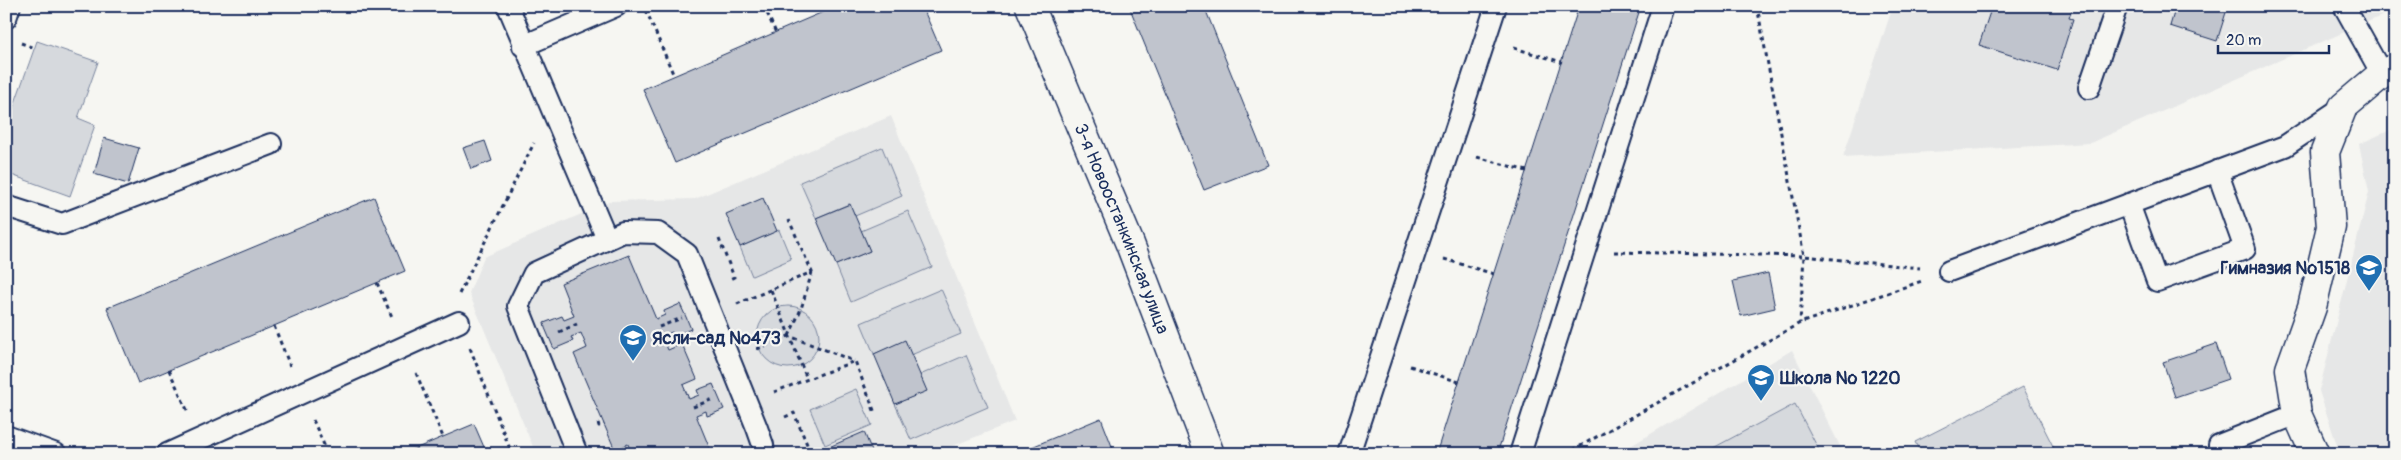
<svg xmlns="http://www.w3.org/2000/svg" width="2401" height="460" viewBox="0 0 2401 460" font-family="Pangolin,sans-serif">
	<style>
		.built { fill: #e6e7e7 }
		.green { fill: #d6d9dd; stroke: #78849e }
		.building { fill: #c0c4cd; stroke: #1b2f5e }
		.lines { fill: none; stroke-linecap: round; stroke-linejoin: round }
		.lane-casing { stroke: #1b2f5e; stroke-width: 24 }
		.street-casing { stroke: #1b2f5e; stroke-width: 31 }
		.path { stroke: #1b2f5e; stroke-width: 3; stroke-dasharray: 4 4; stroke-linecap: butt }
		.lane { stroke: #f6f6f2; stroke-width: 20 }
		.street { stroke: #f6f6f2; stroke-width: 28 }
		.labels { text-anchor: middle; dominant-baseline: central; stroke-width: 4.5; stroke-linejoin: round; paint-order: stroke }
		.street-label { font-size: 18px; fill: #1b2f5e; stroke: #f6f6f2 }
		.poi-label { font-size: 18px; font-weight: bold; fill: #1b2f5e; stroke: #f6f6f2; text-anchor: start }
	</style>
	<rect width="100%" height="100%" fill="#f6f6f2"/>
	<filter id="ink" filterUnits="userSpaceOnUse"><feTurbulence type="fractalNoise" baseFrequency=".02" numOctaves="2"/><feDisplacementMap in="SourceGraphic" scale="10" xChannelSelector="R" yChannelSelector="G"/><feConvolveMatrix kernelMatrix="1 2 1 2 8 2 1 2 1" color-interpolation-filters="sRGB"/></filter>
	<g filter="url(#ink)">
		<!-- built -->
		<g class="built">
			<path d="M 1893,6 L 2395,6 L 2395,10 L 2090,143 L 1843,157 Z"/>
			<path d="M 891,116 L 1015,421 L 933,454 L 536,454 L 469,293 L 484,257 L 611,201 L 695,199 Z"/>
			<path d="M 2395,128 L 2395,454 L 2340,454 L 2319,391 L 2369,192 L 2359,144 Z"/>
			<path d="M 1792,350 L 1844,454 L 1617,454 Z"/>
		</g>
		<!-- green -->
		<g class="green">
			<path d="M 37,41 L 98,62 L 78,118 L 95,125 L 70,196 L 6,173 L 6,128 Z"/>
			<path d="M 882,147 L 902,196 L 855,216 L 849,204 L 816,218 L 800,182 Z"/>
			<path d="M 908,211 L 932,267 L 851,302 L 836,265 L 870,251 L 861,231 Z"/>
			<path d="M 779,230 L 791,259 L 752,276 L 740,247 Z"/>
			<path d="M 941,289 L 961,334 L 911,355 L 905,341 L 874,354 L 861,323 Z"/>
			<circle cx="788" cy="337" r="31"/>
			<path d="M 966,355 L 988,407 L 911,440 L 895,404 L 926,391 L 920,375 Z"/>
			<path d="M 2023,387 L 2057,454 L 1921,454 L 1915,442 Z"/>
			<path d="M 856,389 L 872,425 L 825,445 L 810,409 Z"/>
			<path d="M 1795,404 L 1821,454 L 1702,454 Z"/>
		</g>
		<!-- building -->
		<g class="building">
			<path d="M 837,6 L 922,6 L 941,50 L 675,163 L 643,89 Z"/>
			<path d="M 1129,6 L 1204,6 L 1268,165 L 1204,190 Z"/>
			<path d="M 1579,6 L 1641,6 L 1497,454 L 1436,454 Z"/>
			<path d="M 1992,6 L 2073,6 L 2069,18 L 2073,19 L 2057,70 L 1979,45 Z"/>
			<path d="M 2176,6 L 2228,6 L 2217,41 L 2170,26 Z"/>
			<path d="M 104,138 L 139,148 L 128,184 L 94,174 Z"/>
			<path d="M 485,141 L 492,161 L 471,169 L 463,148 Z"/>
			<path d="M 374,197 L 405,271 L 138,383 L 107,308 Z"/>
			<path d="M 763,198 L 777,231 L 740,247 L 726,214 Z"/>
			<path d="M 850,204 L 870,251 L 836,265 L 816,218 Z"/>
			<path d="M 629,255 L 656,319 L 665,315 L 664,311 L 680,304 L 686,317 L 691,329 L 674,336 L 672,332 L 662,336 L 668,350 L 682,344 L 697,379 L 683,385 L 689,399 L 699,395 L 697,390 L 713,384 L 722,405 L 724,409 L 713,414 L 707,416 L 706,411 L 696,415 L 712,454 L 632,454 L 628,444 L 615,450 L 574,354 L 587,348 L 581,333 L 571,337 L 573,341 L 554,349 L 545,328 L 544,323 L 562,316 L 564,320 L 574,316 L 561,283 Z"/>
			<path d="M 1768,273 L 1775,308 L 1741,316 L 1733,281 Z"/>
			<path d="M 905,340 L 927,391 L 895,404 L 874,354 Z"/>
			<path d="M 2216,344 L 2228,379 L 2175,397 L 2163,362 Z"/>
			<path d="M 1101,418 L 1115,454 L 1015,454 Z"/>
			<path d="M 474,424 L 487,454 L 403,454 L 443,437 Z"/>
			<path d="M 864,432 L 873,454 L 823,454 L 822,450 Z"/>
		</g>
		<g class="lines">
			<defs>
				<g id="lane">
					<path d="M 508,6 L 607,239"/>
					<path d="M 2344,6 L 2382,74"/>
					<path d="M 6,18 L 10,6"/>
					<path d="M 523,46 L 616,6"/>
					<path d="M 2089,88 L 2117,6"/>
					<path d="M 2129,204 L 2157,281 L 2245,249 L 2217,171"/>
					<path d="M 6,206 L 62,224 L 271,144"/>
					<path d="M 1949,271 L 2285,146 L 2343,107"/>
					<path d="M 6,436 L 56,454"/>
					<path d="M 167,454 L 459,322"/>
					<path d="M 577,454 L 518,306 L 534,273 L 623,232 L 658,233 L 687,254 L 757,428 L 763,445 L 764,454"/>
					<path d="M 1349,454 L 1496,6"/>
					<path d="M 1520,454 L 1663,6"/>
					<path d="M 2222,454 L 2219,445 L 2297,414"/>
				</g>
				<g id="street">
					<path id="s1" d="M 1030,6 L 1130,244 L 1210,454"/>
					<path d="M 2315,454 L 2297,414 L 2290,369 L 2312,307 L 2331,227 L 2325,152 L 2343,107 L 2382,74 L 2395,68"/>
				</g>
			</defs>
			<!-- lane casing -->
			<use href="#lane" class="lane-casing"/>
			<!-- street casing -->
			<use href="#street" class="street-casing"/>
			<!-- path -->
			<g class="path">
				<path d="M 764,6 L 776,33"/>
				<path d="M 1757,6 L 1804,256 L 1800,323"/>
				<path d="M 646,10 L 674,76"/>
				<path d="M 21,43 L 34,48"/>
				<path d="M 1514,48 L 1562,62"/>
				<path d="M 1477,157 L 1527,171"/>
				<path d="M 719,239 L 734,277 L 728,280"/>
				<path d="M 1614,252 L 1804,256 L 1920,268"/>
				<path d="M 1444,259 L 1494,274"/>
				<path d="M 377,283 L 393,319"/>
				<path d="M 771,290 L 807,379"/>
				<path d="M 459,294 L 534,143"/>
				<path d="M 737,304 L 812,272 L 789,220"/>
				<path d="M 274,326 L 290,366"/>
				<path d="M 659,327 L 682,318"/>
				<path d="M 559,332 L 577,324"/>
				<path d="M 789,336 L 801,309 L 812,272"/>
				<path d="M 470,348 L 512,454"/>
				<path d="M 757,349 L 789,336 L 854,361"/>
				<path d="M 1410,366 L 1459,382"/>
				<path d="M 169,370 L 188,412"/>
				<path d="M 416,373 L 443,437"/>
				<path d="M 774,392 L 855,361 L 875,413"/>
				<path d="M 693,407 L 713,399"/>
				<path d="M 785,417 L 794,413 L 811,454"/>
				<path d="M 313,420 L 328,454"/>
				<path d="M 598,423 L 599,426 L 604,424"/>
				<path d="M 1566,454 L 1800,323 L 1922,281"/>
			</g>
			<!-- lane -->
			<use href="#lane" class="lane"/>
			<!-- street -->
			<use href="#street" class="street"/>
		</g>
	</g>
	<!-- icons -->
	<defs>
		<symbol id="school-pin" viewBox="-11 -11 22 30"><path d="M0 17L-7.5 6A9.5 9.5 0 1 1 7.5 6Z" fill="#1f6fb2" stroke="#f6f6f2"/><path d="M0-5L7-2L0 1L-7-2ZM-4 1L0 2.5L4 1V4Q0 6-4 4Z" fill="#fff"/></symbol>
	</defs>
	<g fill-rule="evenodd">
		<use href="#school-pin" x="2353" y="252" width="32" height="43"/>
		<use href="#school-pin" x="617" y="322" width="32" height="43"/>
		<use href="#school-pin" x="1745" y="362" width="32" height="43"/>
	</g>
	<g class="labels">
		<!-- street labels -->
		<g class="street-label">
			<text stroke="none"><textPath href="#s1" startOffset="241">3-я Новоостанкинская улица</textPath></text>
		</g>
		<!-- poi labels -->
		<g class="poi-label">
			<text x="2350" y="268" text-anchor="end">Гимназия №1518</text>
			<text x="652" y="338">Ясли-сад №473</text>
			<text x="1780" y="378">Школа № 1220</text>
		</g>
	</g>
	<!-- margin -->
	<rect width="2401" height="460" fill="none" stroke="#f6f6f2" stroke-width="25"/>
	<rect x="12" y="12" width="2376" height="435" fill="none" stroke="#1b2f5e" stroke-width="2" filter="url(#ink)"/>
	<!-- scale -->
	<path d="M2218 45v8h111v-8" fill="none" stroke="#1b2f5e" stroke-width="2.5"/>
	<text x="2226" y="45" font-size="15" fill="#1b2f5e" stroke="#f6f6f2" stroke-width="4" paint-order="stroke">20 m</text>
</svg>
